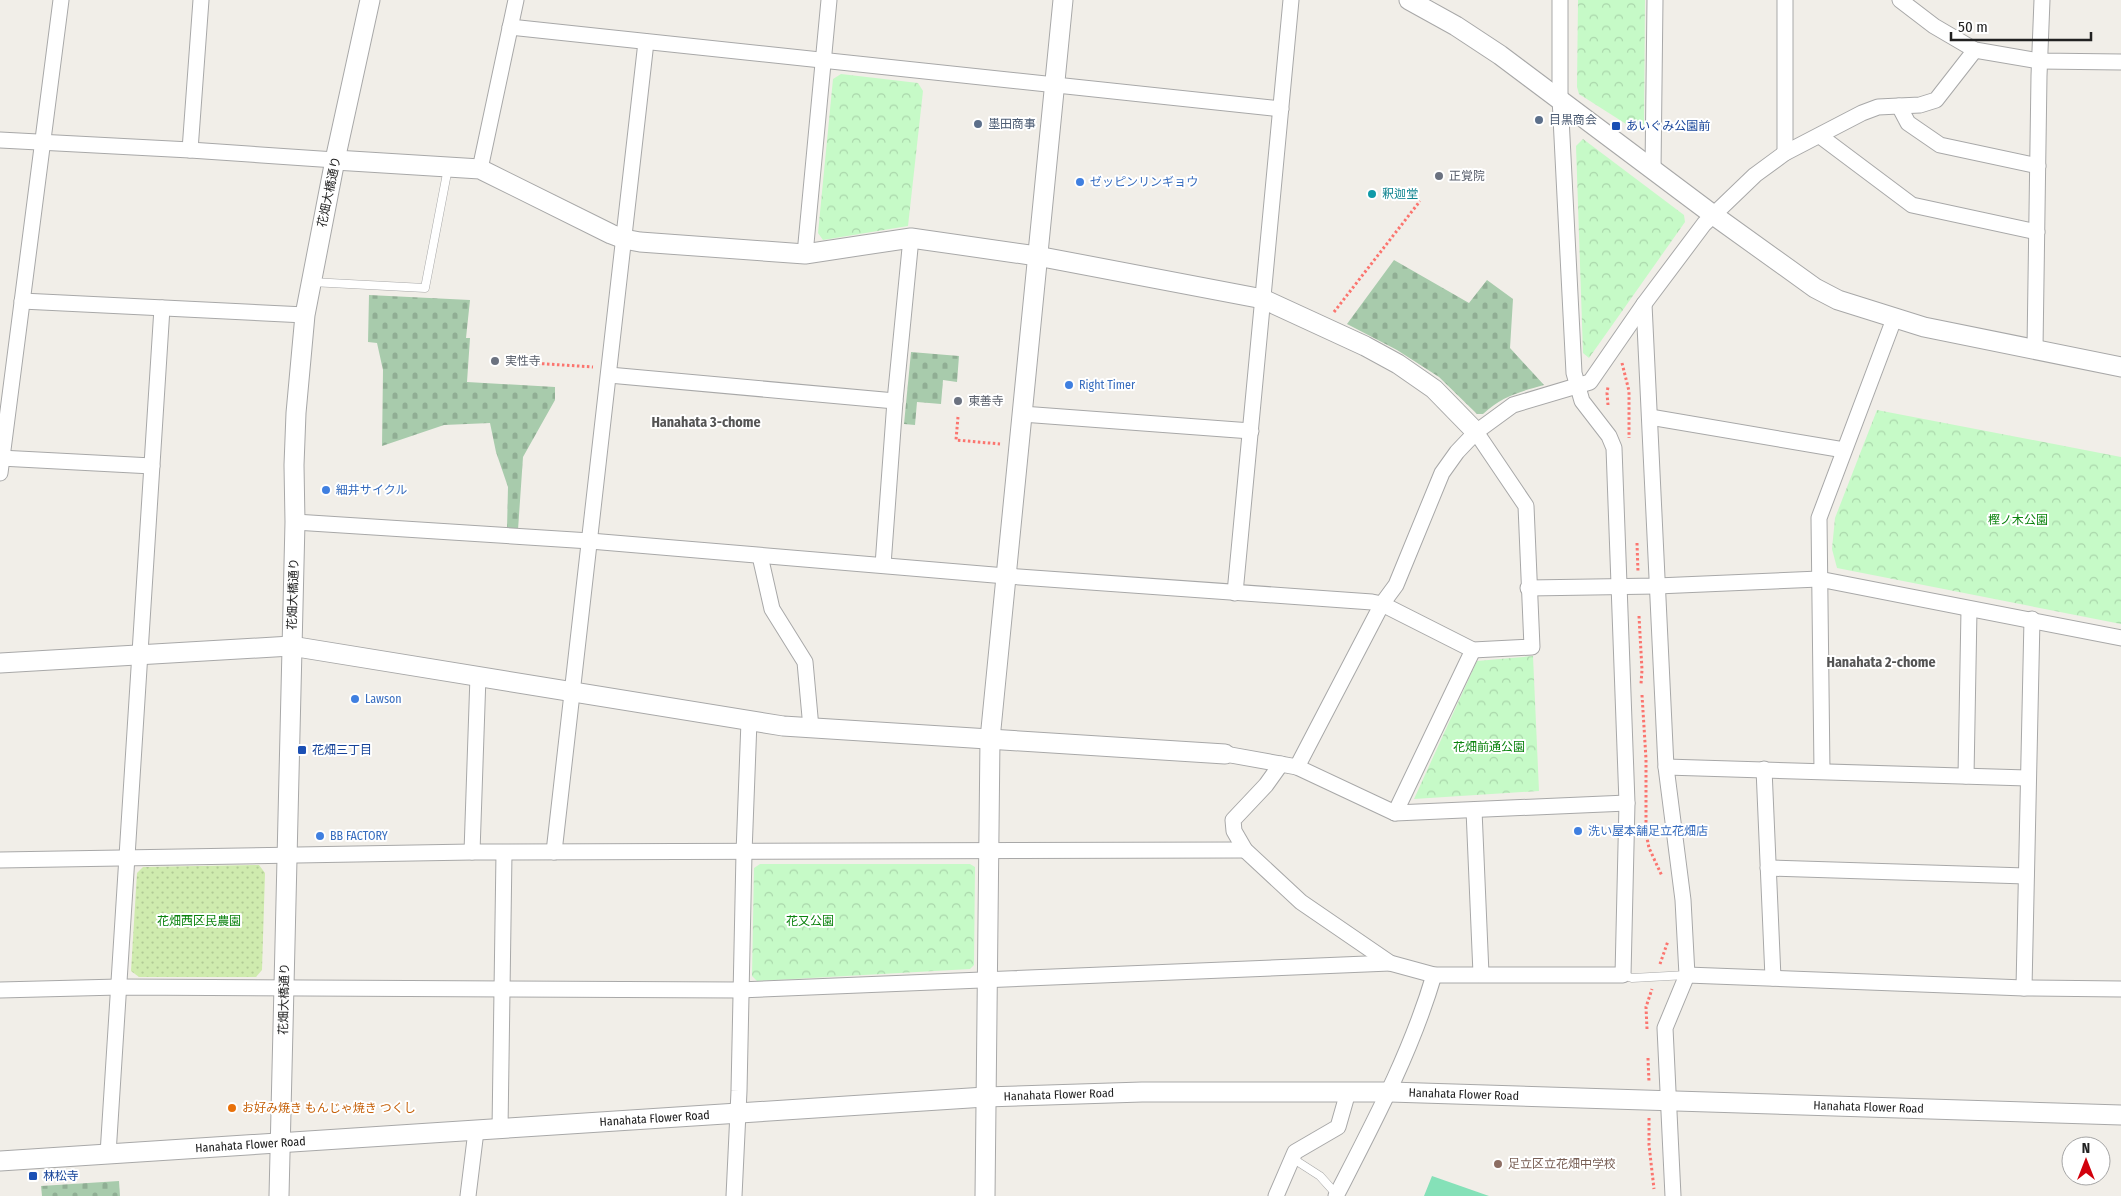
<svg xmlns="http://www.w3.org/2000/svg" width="2121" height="1196" viewBox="0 0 2121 1196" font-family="'Fira Sans Condensed','Noto Sans JP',sans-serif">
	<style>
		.cemetery { fill: url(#cemetery-stones) }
		.park { fill: url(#park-crowns) }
		.garden { fill: url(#garden-dots) }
		.pitch { fill: #85e1b8 }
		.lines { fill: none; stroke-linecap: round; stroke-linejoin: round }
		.service-casing { stroke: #a8a8a8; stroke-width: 9 }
		.minor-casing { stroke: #a8a8a8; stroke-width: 17 }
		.tertiary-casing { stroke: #a8a8a8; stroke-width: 21 }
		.path { stroke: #fb756f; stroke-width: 3; stroke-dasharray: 2.5 2.5; stroke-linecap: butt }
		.service { stroke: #fff; stroke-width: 8 }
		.minor { stroke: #fff; stroke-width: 15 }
		.tertiary { stroke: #fff; stroke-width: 19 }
		.service-dot { fill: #5c6f8a; stroke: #fff; stroke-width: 2 }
		.transit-dot { fill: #1a4fb4; stroke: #fff; stroke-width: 2 }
		.worship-dot { fill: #6b7280; stroke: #fff; stroke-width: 2 }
		.shop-dot { fill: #3f7fe0; stroke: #fff; stroke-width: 2 }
		.culture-dot { fill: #0f9aa8; stroke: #fff; stroke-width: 2 }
		.food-dot { fill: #e8710a; stroke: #fff; stroke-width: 2 }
		.education-dot { fill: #8d6e63; stroke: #fff; stroke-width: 2 }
		.labels { text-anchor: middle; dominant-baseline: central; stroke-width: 4; stroke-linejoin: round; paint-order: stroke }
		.service-label { font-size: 12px; fill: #4e5e75; stroke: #fff; text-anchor: start }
		.transit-label { font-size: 12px; fill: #164399; stroke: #fff; text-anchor: start }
		.worship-label { font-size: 12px; fill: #5b616d; stroke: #fff; text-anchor: start }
		.shop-label { font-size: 12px; fill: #366cbe; stroke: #fff; text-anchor: start }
		.street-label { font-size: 12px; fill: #212121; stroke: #fff }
		.culture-label { font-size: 12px; fill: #0d838f; stroke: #fff; text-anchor: start }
		.park-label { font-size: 12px; fill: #0b830e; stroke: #fff }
		.food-label { font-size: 12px; fill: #c56008; stroke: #fff; text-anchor: start }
		.education-label { font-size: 12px; fill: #785e54; stroke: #fff; text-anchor: start }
		.neighbourhood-label { font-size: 14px; font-weight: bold; fill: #545454; stroke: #fff }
	</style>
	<defs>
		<pattern id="cemetery-stones" width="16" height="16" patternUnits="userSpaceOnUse" patternTransform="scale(1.25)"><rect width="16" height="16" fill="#a8cbac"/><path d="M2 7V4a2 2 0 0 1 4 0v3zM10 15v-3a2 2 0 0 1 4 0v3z" fill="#90ae94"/></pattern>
		<pattern id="park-crowns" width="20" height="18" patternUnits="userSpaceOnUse" patternTransform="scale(1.25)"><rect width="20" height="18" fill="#c6fac7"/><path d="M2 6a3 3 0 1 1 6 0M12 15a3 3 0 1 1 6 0" fill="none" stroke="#aad6ab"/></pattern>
		<pattern id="garden-dots" width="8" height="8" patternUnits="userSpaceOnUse" patternTransform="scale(1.25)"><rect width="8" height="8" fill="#cfebae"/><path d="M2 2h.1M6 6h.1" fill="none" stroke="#b1c995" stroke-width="1.8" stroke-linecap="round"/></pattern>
	</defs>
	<rect width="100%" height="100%" fill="#f1eee8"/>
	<!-- cemetery -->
	<g class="cemetery">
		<path d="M 1394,260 L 1469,303 L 1487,280 L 1513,299 L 1510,348 L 1544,385 C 1519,392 1502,396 1483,414 L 1477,414 L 1439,377 L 1397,350 L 1347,324 Z"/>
		<path d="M 369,295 L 470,300 L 466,338 L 470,338 L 467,382 L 555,387 L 555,400 L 523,457 L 518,530 L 507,529 L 508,487 L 496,452 L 490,423 L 444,425 L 382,446 L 383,370 L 377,343 L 368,342 Z"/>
		<path d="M 911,352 L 959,356 L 957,382 L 943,380 L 941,404 L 917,402 L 915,425 L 904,424 Z"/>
		<path d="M 119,1181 L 120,1196 L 42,1196 L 41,1186 Z"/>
	</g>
	<!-- park -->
	<g class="park">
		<path d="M 1578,0 L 1645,0 L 1644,127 L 1637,131 L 1579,94 L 1577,87 Z"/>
		<path d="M 841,74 L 918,83 L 923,91 L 908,226 L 823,240 L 818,233 L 833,79 Z"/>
		<path d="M 1583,139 L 1684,215 L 1685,222 L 1589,358 L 1583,353 L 1576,146 Z"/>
		<path d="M 1877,410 L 2121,457 L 2121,624 L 1837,568 L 1832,549 L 1835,518 Z"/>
		<path d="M 1533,656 L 1539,791 L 1414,799 L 1477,661 Z"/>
		<path d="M 760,864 L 970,864 L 975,867 L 974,965 L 970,969 L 757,981 L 752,976 L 754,868 Z"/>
	</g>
	<!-- garden -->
	<path class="garden" d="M 259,865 L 265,873 L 262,970 L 256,977 L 139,977 L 131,971 L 137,873 L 143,867 Z"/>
	<!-- pitch -->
	<path class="pitch" d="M 1432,1176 L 1489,1196 L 1424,1196 Z"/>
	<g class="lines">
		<defs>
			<g id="service">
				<path d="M 311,282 L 425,288 L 448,168"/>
				<path d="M 1623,975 L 1632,978 L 1687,975"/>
				<path d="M 1292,1158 L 1320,1176 L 1337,1195"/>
			</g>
			<g id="minor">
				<path d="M 1900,0 L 1934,26 L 1975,50 L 2039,61 L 2121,62"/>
				<path d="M 510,27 L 1281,109"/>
				<path d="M 1899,106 L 1908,123 L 1940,145 L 2038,166"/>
				<path d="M 1820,136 L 1912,205 L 2037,232"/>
				<path d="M 0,140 L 190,150 L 335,160"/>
				<path d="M 190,150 L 201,0"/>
				<path d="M 1785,153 L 1785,0"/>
				<path d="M 480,169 L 516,0"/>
				<path d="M 1653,170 L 1655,0"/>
				<path d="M 805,254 L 829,0"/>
				<path d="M 22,301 L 305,315"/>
				<path d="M 1644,304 L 1666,767 L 1683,900 L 1687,975 L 1665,1028 L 1673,1196"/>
				<path d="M 2035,348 L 2039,76 L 2042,0"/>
				<path d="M 609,375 L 895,401"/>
				<path d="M 1022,414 L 1251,431"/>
				<path d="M 1650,417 L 1844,450"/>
				<path d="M 0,458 L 152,466"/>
				<path d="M 0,473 L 61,0"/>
				<path d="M 295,522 L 590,541 L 1006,576 L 1372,602 L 1382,604 L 1473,650 L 1532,647 L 1526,506 L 1476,432"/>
				<path d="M 760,556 L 772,609 L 805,662 L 811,728"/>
				<path d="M 883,565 L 895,401 L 911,238"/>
				<path d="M 1528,588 L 1657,586 L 1819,579 L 2121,638"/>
				<path d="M 1235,593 L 1291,0"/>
				<path d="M 1225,754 L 1297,767 L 1395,813 L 1627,803"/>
				<path d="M 1281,764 L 1266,785 L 1233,820 L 1234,831 L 1245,850 L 1301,902 L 1390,963 L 1434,975 L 1623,975 L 1627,803 L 1614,448 L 1609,436 L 1582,401 L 1574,373 L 1560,98 L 1560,0"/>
				<path d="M 1297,767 L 1382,604 L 1396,585 L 1442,473 L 1457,452 L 1476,432 L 1513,405 L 1590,382 L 1644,304 L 1704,224 L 1755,175 L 1785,153 L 1862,113 L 1878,107 L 1920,105 L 1936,100 L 1975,50"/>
				<path d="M 1666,767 L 2027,778"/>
				<path d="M 1764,769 L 1773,978"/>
				<path d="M 1822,771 L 1819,518 L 1894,319"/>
				<path d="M 1966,776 L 1969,610"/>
				<path d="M 1474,810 L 1481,974"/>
				<path d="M 1395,813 L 1473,650"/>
				<path d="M 472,852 L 478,676"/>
				<path d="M 554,852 L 646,42"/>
				<path d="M 0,860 L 472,852 L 1245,850"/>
				<path d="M 1768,868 L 2026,876"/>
				<path d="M 1687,975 L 2024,988 L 2121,989"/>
				<path d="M 2024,988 L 2032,619"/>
				<path d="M 0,990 L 119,987 L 739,990 L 1390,963"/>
				<path d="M 500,1129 L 504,853"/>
				<path d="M 108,1154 L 162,308"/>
				<path d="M 468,1196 L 476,1131"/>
				<path d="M 734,1196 L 739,1091 L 744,853 L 749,721"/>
				<path d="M 1276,1196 L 1295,1152 L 1338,1127 L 1348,1092"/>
				<path d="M 1336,1196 C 1373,1124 1411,1053 1434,975"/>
			</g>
			<g id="tertiary">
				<path d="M 1409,0 L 1456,26 L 1500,55 L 1712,214 L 1815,288 L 1838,300 L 1924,327 L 2121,367"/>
				<path d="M 335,160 L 480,169 L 611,234 L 624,239 L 640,242 L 805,254 L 911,238 L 1037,256 L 1263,299 L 1365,346 L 1398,364 L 1434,389 L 1476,432"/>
				<path d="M 0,663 L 291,646 L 783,726 L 1225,754"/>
				<path id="s1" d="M 0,1161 L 985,1097 L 1142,1092 L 1390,1092 L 2121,1115"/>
				<path d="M 279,1196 L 295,522 L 294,465 L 296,413 L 305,315 L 335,160 L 370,0"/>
				<path d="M 985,1196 L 990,739 L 1063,0"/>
			</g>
		</defs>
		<!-- service casing -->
		<use href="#service" class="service-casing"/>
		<!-- minor casing -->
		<use href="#minor" class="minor-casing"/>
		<!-- tertiary casing -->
		<use href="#tertiary" class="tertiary-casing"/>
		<!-- path -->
		<g class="path">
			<path d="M 1334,312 L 1420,201"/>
			<path d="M 532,363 L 593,367"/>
			<path d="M 1622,363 L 1629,391 L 1629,438"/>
			<path d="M 1608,405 L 1607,393 L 1608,387"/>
			<path d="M 958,417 L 956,440 L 1000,444"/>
			<path d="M 1637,543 L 1638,572"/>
			<path d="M 1639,616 L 1642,670 L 1641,684"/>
			<path d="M 1642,695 L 1646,759 L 1646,833 L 1649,848 L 1662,876"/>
			<path d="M 1660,964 L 1668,941"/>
			<path d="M 1647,1029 L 1646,1007 L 1652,989"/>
			<path d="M 1648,1058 L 1649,1082"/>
			<path d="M 1649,1118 L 1649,1145 L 1654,1189"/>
		</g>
		<!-- service -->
		<use href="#service" class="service"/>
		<!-- minor -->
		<use href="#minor" class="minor"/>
		<!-- tertiary -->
		<use href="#tertiary" class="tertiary"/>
	</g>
	<!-- markers -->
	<g class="service-dot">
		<circle cx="1539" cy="120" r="5"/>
		<circle cx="978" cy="124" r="5"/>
	</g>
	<g class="transit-dot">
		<rect x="1611" y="121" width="10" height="10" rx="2.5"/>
		<rect x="297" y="745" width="10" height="10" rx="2.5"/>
		<rect x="28" y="1171" width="10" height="10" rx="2.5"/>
	</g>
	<g class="worship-dot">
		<circle cx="1439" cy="176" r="5"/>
		<circle cx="495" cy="361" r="5"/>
		<circle cx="958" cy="401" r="5"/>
	</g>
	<g class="shop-dot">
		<circle cx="1080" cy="182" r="5"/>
		<circle cx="1069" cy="385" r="5"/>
		<circle cx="326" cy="490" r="5"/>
		<circle cx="355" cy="699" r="5"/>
		<circle cx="1578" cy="831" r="5"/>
		<circle cx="320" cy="836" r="5"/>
	</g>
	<circle class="culture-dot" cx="1372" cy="194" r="5"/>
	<circle class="food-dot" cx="232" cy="1108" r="5"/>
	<circle class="education-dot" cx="1498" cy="1164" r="5"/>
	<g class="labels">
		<!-- service labels -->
		<g class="service-label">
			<text x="1549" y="120">目黒商会</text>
			<text x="988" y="124">墨田商事</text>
		</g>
		<!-- transit labels -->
		<g class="transit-label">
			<text x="1626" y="126">あいぐみ公園前</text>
			<text x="312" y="750">花畑三丁目</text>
			<text x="43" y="1176">林松寺</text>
		</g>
		<!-- worship labels -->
		<g class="worship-label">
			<text x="1449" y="176">正覚院</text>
			<text x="505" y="361">実性寺</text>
			<text x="968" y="401">東善寺</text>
		</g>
		<!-- shop labels -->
		<g class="shop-label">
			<text x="1090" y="182">ゼッピンリンギョウ</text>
			<text x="1079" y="385">Right Timer</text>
			<text x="336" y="490">細井サイクル</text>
			<text x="365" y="699">Lawson</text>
			<text x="1588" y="831">洗い屋本舗足立花畑店</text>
			<text x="330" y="836">BB FACTORY</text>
		</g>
		<!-- street labels -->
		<g class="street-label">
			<text transform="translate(329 192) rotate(-78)">花畑大橋通り</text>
			<text transform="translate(293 594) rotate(-88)">花畑大橋通り</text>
			<text transform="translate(284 999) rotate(-89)">花畑大橋通り</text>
			<text stroke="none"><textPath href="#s1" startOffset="1466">Hanahata Flower Road</textPath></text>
			<text stroke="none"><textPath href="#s1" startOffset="1061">Hanahata Flower Road</textPath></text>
			<text stroke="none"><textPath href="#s1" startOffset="1871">Hanahata Flower Road</textPath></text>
			<text stroke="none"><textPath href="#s1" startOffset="656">Hanahata Flower Road</textPath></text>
			<text stroke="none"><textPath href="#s1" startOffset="251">Hanahata Flower Road</textPath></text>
		</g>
		<!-- culture labels -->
		<g class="culture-label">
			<text x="1382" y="194">釈迦堂</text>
		</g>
		<!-- park labels -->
		<g class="park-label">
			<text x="2018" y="520">樫ノ木公園</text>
			<text x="1489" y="747">花畑前通公園</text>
			<text x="199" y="921">花畑西区民農園</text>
			<text x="810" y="921">花又公園</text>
		</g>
		<!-- food labels -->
		<g class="food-label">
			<text x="242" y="1108">お好み焼き もんじゃ焼き つくし</text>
		</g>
		<!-- education labels -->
		<g class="education-label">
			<text x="1508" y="1164">足立区立花畑中学校</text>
		</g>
		<!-- neighbourhood labels -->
		<g class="neighbourhood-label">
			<text x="706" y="422">Hanahata 3-chome</text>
			<text x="1881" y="662">Hanahata 2-chome</text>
		</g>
	</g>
	<!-- north arrow -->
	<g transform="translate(2086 1161)"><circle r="24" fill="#ffffff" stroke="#a6a6a6"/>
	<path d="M0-4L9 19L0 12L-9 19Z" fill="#d2000c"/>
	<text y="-8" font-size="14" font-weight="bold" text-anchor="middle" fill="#212121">N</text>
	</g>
	<!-- scale -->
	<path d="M1951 32v8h140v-8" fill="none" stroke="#212121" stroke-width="2.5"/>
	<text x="1958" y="32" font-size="15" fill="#212121" stroke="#ffffff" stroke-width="4" paint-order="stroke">50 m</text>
</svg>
